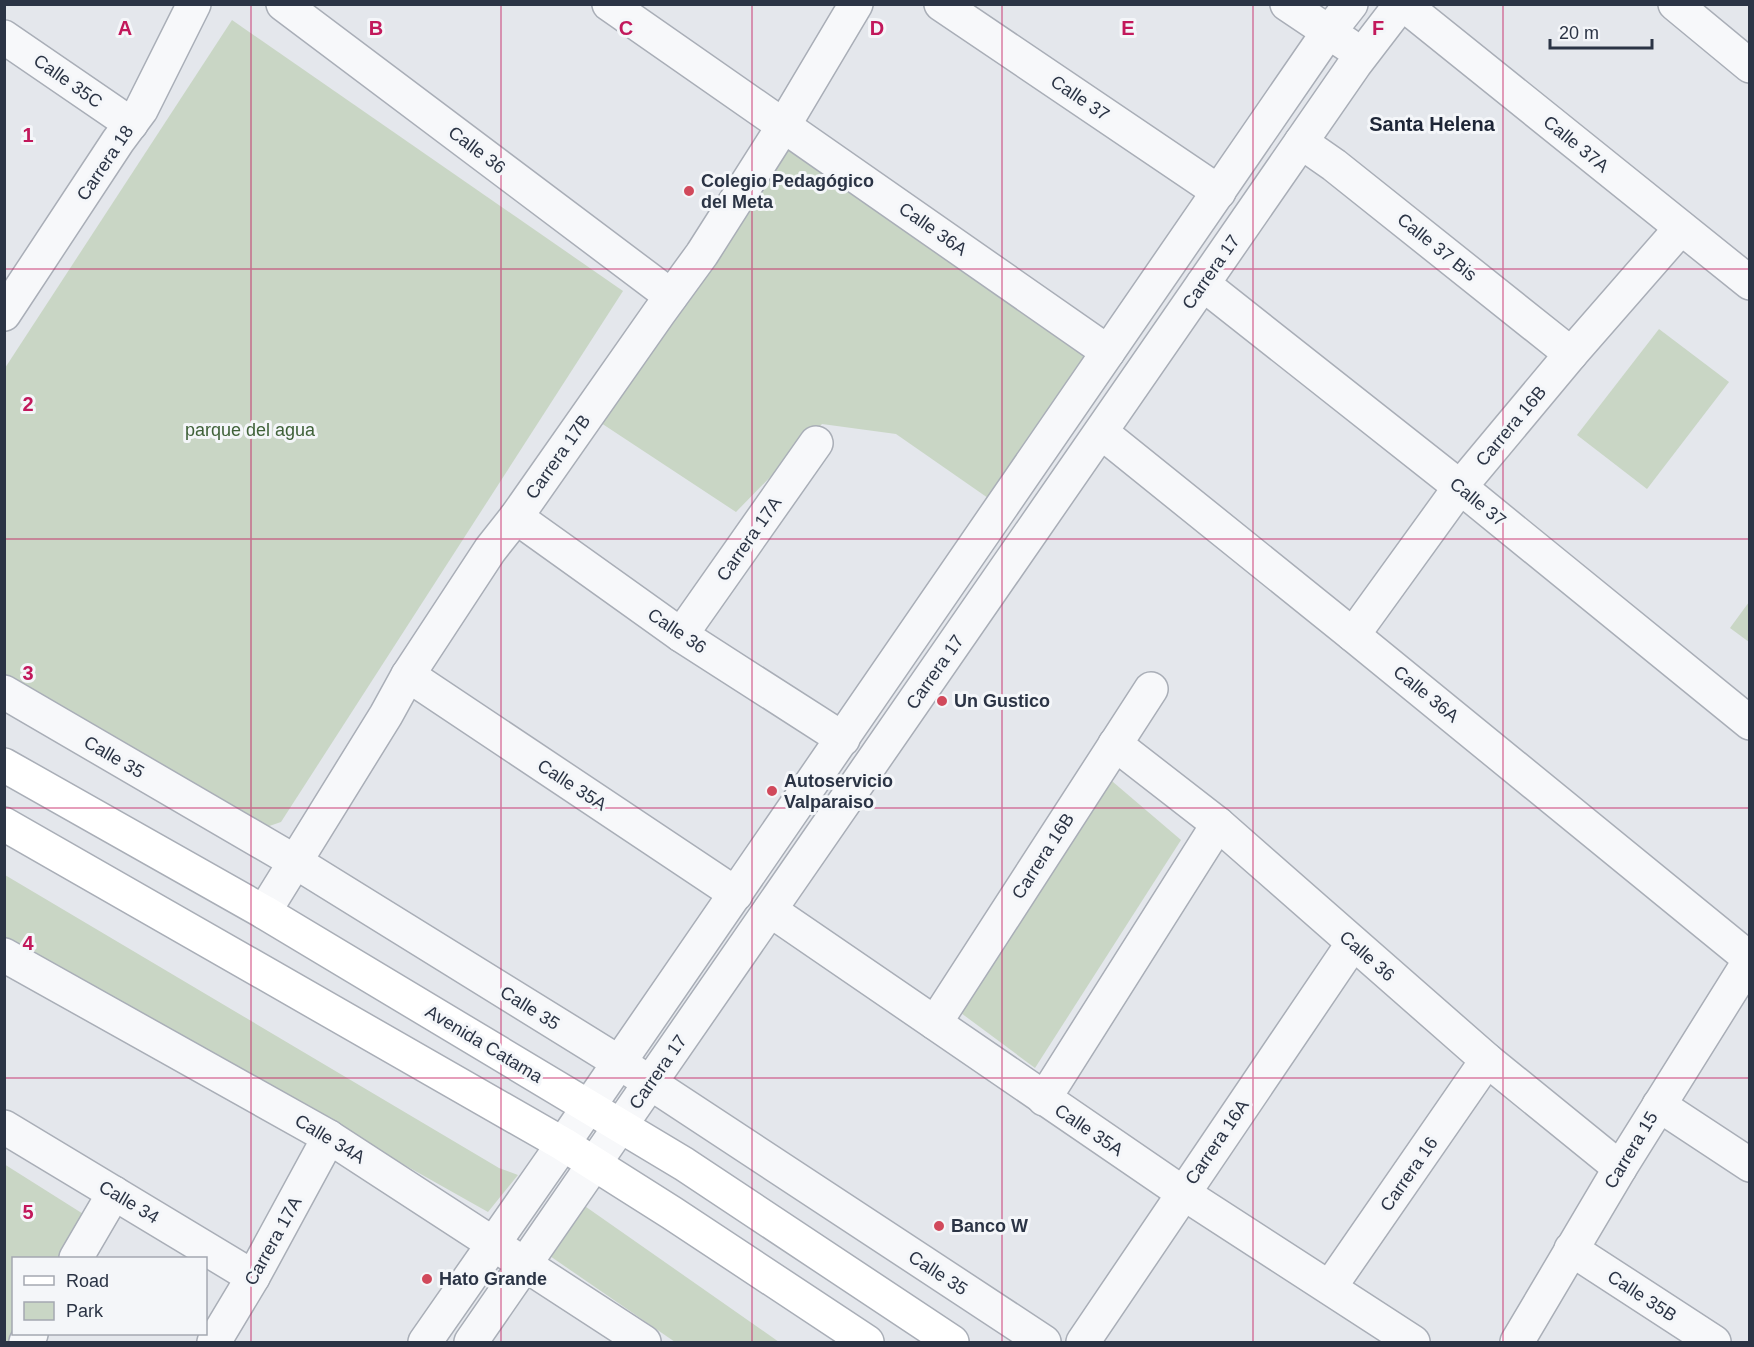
<svg xmlns="http://www.w3.org/2000/svg" width="1754" height="1347" viewBox="0 0 1754 1347" font-family="Arial,sans-serif">
	<style>
		.green { fill: #c9d6c5 }
		.lines { fill: none; stroke-linecap: round; stroke-linejoin: round }
		.minor-casing { stroke: #a9aeb7; stroke-width: 36 }
		.tertiary-casing { stroke: #a9aeb7; stroke-width: 36 }
		.secondary-casing { stroke: #a9aeb7; stroke-width: 36 }
		.minor { stroke: #f7f8fa; stroke-width: 33 }
		.tertiary { stroke: #f7f8fa; stroke-width: 33 }
		.secondary { stroke: #fff; stroke-width: 33 }
		.grid { fill: none; stroke: #c2185b; stroke-width: 1.5; stroke-opacity: 0.55 }
		.poi-dot { fill: #d1495b; stroke: #f4f6f9; stroke-width: 2 }
		.labels { text-anchor: middle; dominant-baseline: central; stroke-width: 6; stroke-linejoin: round; paint-order: stroke }
		.street-label { font-size: 18px; fill: #2b3445; stroke: #f4f6f9 }
		.poi-label { font-size: 18px; font-weight: bold; fill: #2b3445; stroke: #f4f6f9; text-anchor: start }
		.park-label { font-size: 18px; fill: #3f6138; stroke: #f4f6f9 }
		.neighbourhood-label { font-size: 20px; font-weight: bold; fill: #1d2536; stroke: #f4f6f9 }
		.grid-label { font-size: 20px; text-anchor: middle; font-weight: bold; fill: #c2185b; stroke: #f4f6f9; stroke-width: 6; stroke-linejoin: round; paint-order: stroke }
	</style>
	<rect width="100%" height="100%" fill="#e4e7ec"/>
	<!-- green -->
	<g class="green">
		<path d="M 232,20 L 623,291 L 281,822 L 252,832 L 5,689 L 5,368 Z"/>
		<path d="M 787,138 L 1096,355 L 988,498 L 896,434 L 822,424 L 736,512 L 601,423 Z"/>
		<path d="M 1659,329 L 1729,382 L 1647,489 L 1577,435 Z"/>
		<path d="M 1749,602 L 1750,642 L 1749,642 L 1730,628 Z"/>
		<path d="M 1106,776 L 1181,840 L 1035,1068 L 961,1013 Z"/>
		<path d="M 5,875 L 499,1168 L 518,1175 L 488,1212 L 5,940 Z"/>
		<path d="M 4,1164 L 88,1217 L 62,1258 L 14,1258 L 14,1334 L 11,1342 L 4,1342 Z"/>
		<path d="M 579,1202 L 779,1342 L 675,1342 L 547,1254 Z"/>
	</g>
	<g class="lines">
		<defs>
			<g id="minor">
				<path d="M 283,4 L 671,296"/>
				<path d="M 609,4 L 1108,352"/>
				<path d="M 941,4 L 1219,192"/>
				<path d="M 1403,4 L 1750,283"/>
				<path d="M 1675,4 L 1750,66"/>
				<path d="M 4,37 L 131,124"/>
				<path d="M 1301,142 L 1334,165 L 1571,354"/>
				<path d="M 1203,284 L 1460,487 L 1750,723"/>
				<path d="M 4,314 L 118,141 L 141,110 L 194,4"/>
				<path d="M 1101,432 L 1353,635 L 1750,959"/>
				<path d="M 516,517 L 681,635 L 843,739"/>
				<path d="M 681,635 L 816,443"/>
				<path d="M 1353,635 L 1460,487 L 1571,354 L 1681,228"/>
				<path d="M 408,675 L 736,894"/>
				<path d="M 4,692 L 294,861 L 620,1063 L 1044,1342"/>
				<path d="M 1115,744 L 1218,824 L 1487,1060 L 1620,1168"/>
				<path d="M 770,910 L 1183,1193 L 1413,1342"/>
				<path d="M 264,912 L 386,715 L 408,675 L 490,550 L 516,517 L 659,313 L 702,254 L 784,125 L 856,4"/>
				<path d="M 4,955 L 329,1137 L 644,1342"/>
				<path d="M 935,1023 L 1151,689"/>
				<path d="M 1044,1099 L 1218,824"/>
				<path d="M 1659,1105 L 1750,1165"/>
				<path d="M 4,1127 L 253,1277"/>
				<path d="M 1571,1249 L 1714,1342"/>
				<path d="M 76,1258 L 114,1193"/>
				<path d="M 1330,1287 L 1487,1060"/>
				<path d="M 26,1342 L 31,1334"/>
				<path d="M 214,1342 L 253,1277 L 329,1137"/>
				<path d="M 425,1342 L 563,1144"/>
				<path d="M 471,1342 L 594,1164"/>
				<path d="M 1083,1342 L 1353,943"/>
				<path d="M 1517,1342 L 1620,1168 L 1750,960"/>
			</g>
			<g id="tertiary">
				<path d="M 1287,4 L 1348,45"/>
				<path d="M 563,1144 L 1322,41 L 1351,4"/>
				<path d="M 594,1164 L 1355,64 L 1401,4"/>
			</g>
			<g id="secondary">
				<path d="M 4,765 L 264,912 L 684,1164 L 952,1342"/>
				<path d="M 4,824 L 563,1144 L 672,1213 L 867,1342"/>
			</g>
		</defs>
		<!-- minor casing -->
		<use href="#minor" class="minor-casing"/>
		<!-- tertiary casing -->
		<use href="#tertiary" class="tertiary-casing"/>
		<!-- secondary casing -->
		<use href="#secondary" class="secondary-casing"/>
		<!-- minor -->
		<use href="#minor" class="minor"/>
		<!-- tertiary -->
		<use href="#tertiary" class="tertiary"/>
		<!-- secondary -->
		<use href="#secondary" class="secondary"/>
	</g>
	<!-- grid -->
	<path class="grid" d="M 251,4 L 251,1342M 501,4 L 501,1342M 752,4 L 752,1342M 1002,4 L 1002,1342M 1253,4 L 1253,1342M 1503,4 L 1503,1342M 4,269 L 1750,269M 4,539 L 1750,539M 4,808 L 1750,808M 4,1078 L 1750,1078"/>
	<!-- markers -->
	<g class="poi-dot">
		<circle cx="689" cy="191" r="6"/>
		<circle cx="942" cy="701" r="6"/>
		<circle cx="772" cy="791" r="6"/>
		<circle cx="939" cy="1226" r="6"/>
		<circle cx="427" cy="1279" r="6"/>
	</g>
	<g class="labels">
		<!-- street labels -->
		<g class="street-label">
			<text transform="translate(68 81) rotate(35)">Calle 35C</text>
			<text transform="translate(1080 98) rotate(34)">Calle 37</text>
			<text transform="translate(1576 144) rotate(39)">Calle 37A</text>
			<text transform="translate(477 150) rotate(37)">Calle 36</text>
			<text transform="translate(105 163) rotate(-56)">Carrera 18</text>
			<text transform="translate(933 229) rotate(35)">Calle 36A</text>
			<text transform="translate(1437 247) rotate(39)">Calle 37 Bis</text>
			<text transform="translate(1211 272) rotate(-55)">Carrera 17</text>
			<text transform="translate(1511 426) rotate(-50)">Carrera 16B</text>
			<text transform="translate(558 457) rotate(-55)">Carrera 17B</text>
			<text transform="translate(1478 502) rotate(39)">Calle 37</text>
			<text transform="translate(749 539) rotate(-55)">Carrera 17A</text>
			<text transform="translate(677 631) rotate(34)">Calle 36</text>
			<text transform="translate(935 672) rotate(-55)">Carrera 17</text>
			<text transform="translate(1426 694) rotate(39)">Calle 36A</text>
			<text transform="translate(114 757) rotate(30)">Calle 35</text>
			<text transform="translate(572 785) rotate(33)">Calle 35A</text>
			<text transform="translate(1043 856) rotate(-57)">Carrera 16B</text>
			<text transform="translate(1367 956) rotate(41)">Calle 36</text>
			<text transform="translate(530 1008) rotate(32)">Calle 35</text>
			<text transform="translate(484 1044) rotate(31)">Avenida Catama</text>
			<text transform="translate(658 1072) rotate(-55)">Carrera 17</text>
			<text transform="translate(1089 1130) rotate(34)">Calle 35A</text>
			<text transform="translate(330 1139) rotate(31)">Calle 34A</text>
			<text transform="translate(1217 1142) rotate(-56)">Carrera 16A</text>
			<text transform="translate(1631 1150) rotate(-59)">Carrera 15</text>
			<text transform="translate(1409 1174) rotate(-55)">Carrera 16</text>
			<text transform="translate(129 1202) rotate(31)">Calle 34</text>
			<text transform="translate(273 1241) rotate(-61)">Carrera 17A</text>
			<text transform="translate(938 1273) rotate(33)">Calle 35</text>
			<text transform="translate(1642 1296) rotate(33)">Calle 35B</text>
		</g>
		<!-- poi labels -->
		<g class="poi-label">
			<text x="701" y="181">Colegio Pedagógico<tspan x="701" dy="21">del Meta</tspan></text>
			<text x="954" y="701">Un Gustico</text>
			<text x="784" y="781">Autoservicio<tspan x="784" dy="21">Valparaiso</tspan></text>
			<text x="951" y="1226">Banco W</text>
			<text x="439" y="1279">Hato Grande</text>
		</g>
		<!-- park labels -->
		<g class="park-label">
			<text x="250" y="430">parque del agua</text>
		</g>
		<!-- neighbourhood labels -->
		<g class="neighbourhood-label">
			<text x="1432" y="124">Santa Helena</text>
		</g>
	</g>
	<g class="grid-label">
		<text x="125" y="35">A</text>
		<text x="376" y="35">B</text>
		<text x="626" y="35">C</text>
		<text x="877" y="35">D</text>
		<text x="1128" y="35">E</text>
		<text x="1378" y="35">F</text>
		<text x="28" y="142">1</text>
		<text x="28" y="411">2</text>
		<text x="28" y="680">3</text>
		<text x="28" y="950">4</text>
		<text x="28" y="1219">5</text>
	</g>
	<!-- border -->
	<rect width="1754" height="1347" fill="none" stroke="#2b3445" stroke-width="12"/>
	<!-- legend -->
	<rect x="12" y="1257" width="195" height="78" fill="#f4f6f9" stroke="#a4a8b1" stroke-width="1.5"/>
	<rect x="24" y="1276" width="30" height="9" fill="#ffffff" stroke="#a4a8b1" stroke-width="1.5"/>
	<text x="66" y="1287" font-size="18" fill="#2b3445">Road</text>
	<rect x="24" y="1302" width="30" height="18" fill="#c9d6c5" stroke="#a4a8b1" stroke-width="1.5"/>
	<text x="66" y="1317" font-size="18" fill="#2b3445">Park</text>
	<!-- scale -->
	<path d="M1550 39v9h102v-9" fill="none" stroke="#2b3445" stroke-width="3"/>
	<text x="1559" y="39" font-size="18" fill="#2b3445" stroke="#f4f6f9" stroke-width="4.5" paint-order="stroke">20 m</text>
</svg>
